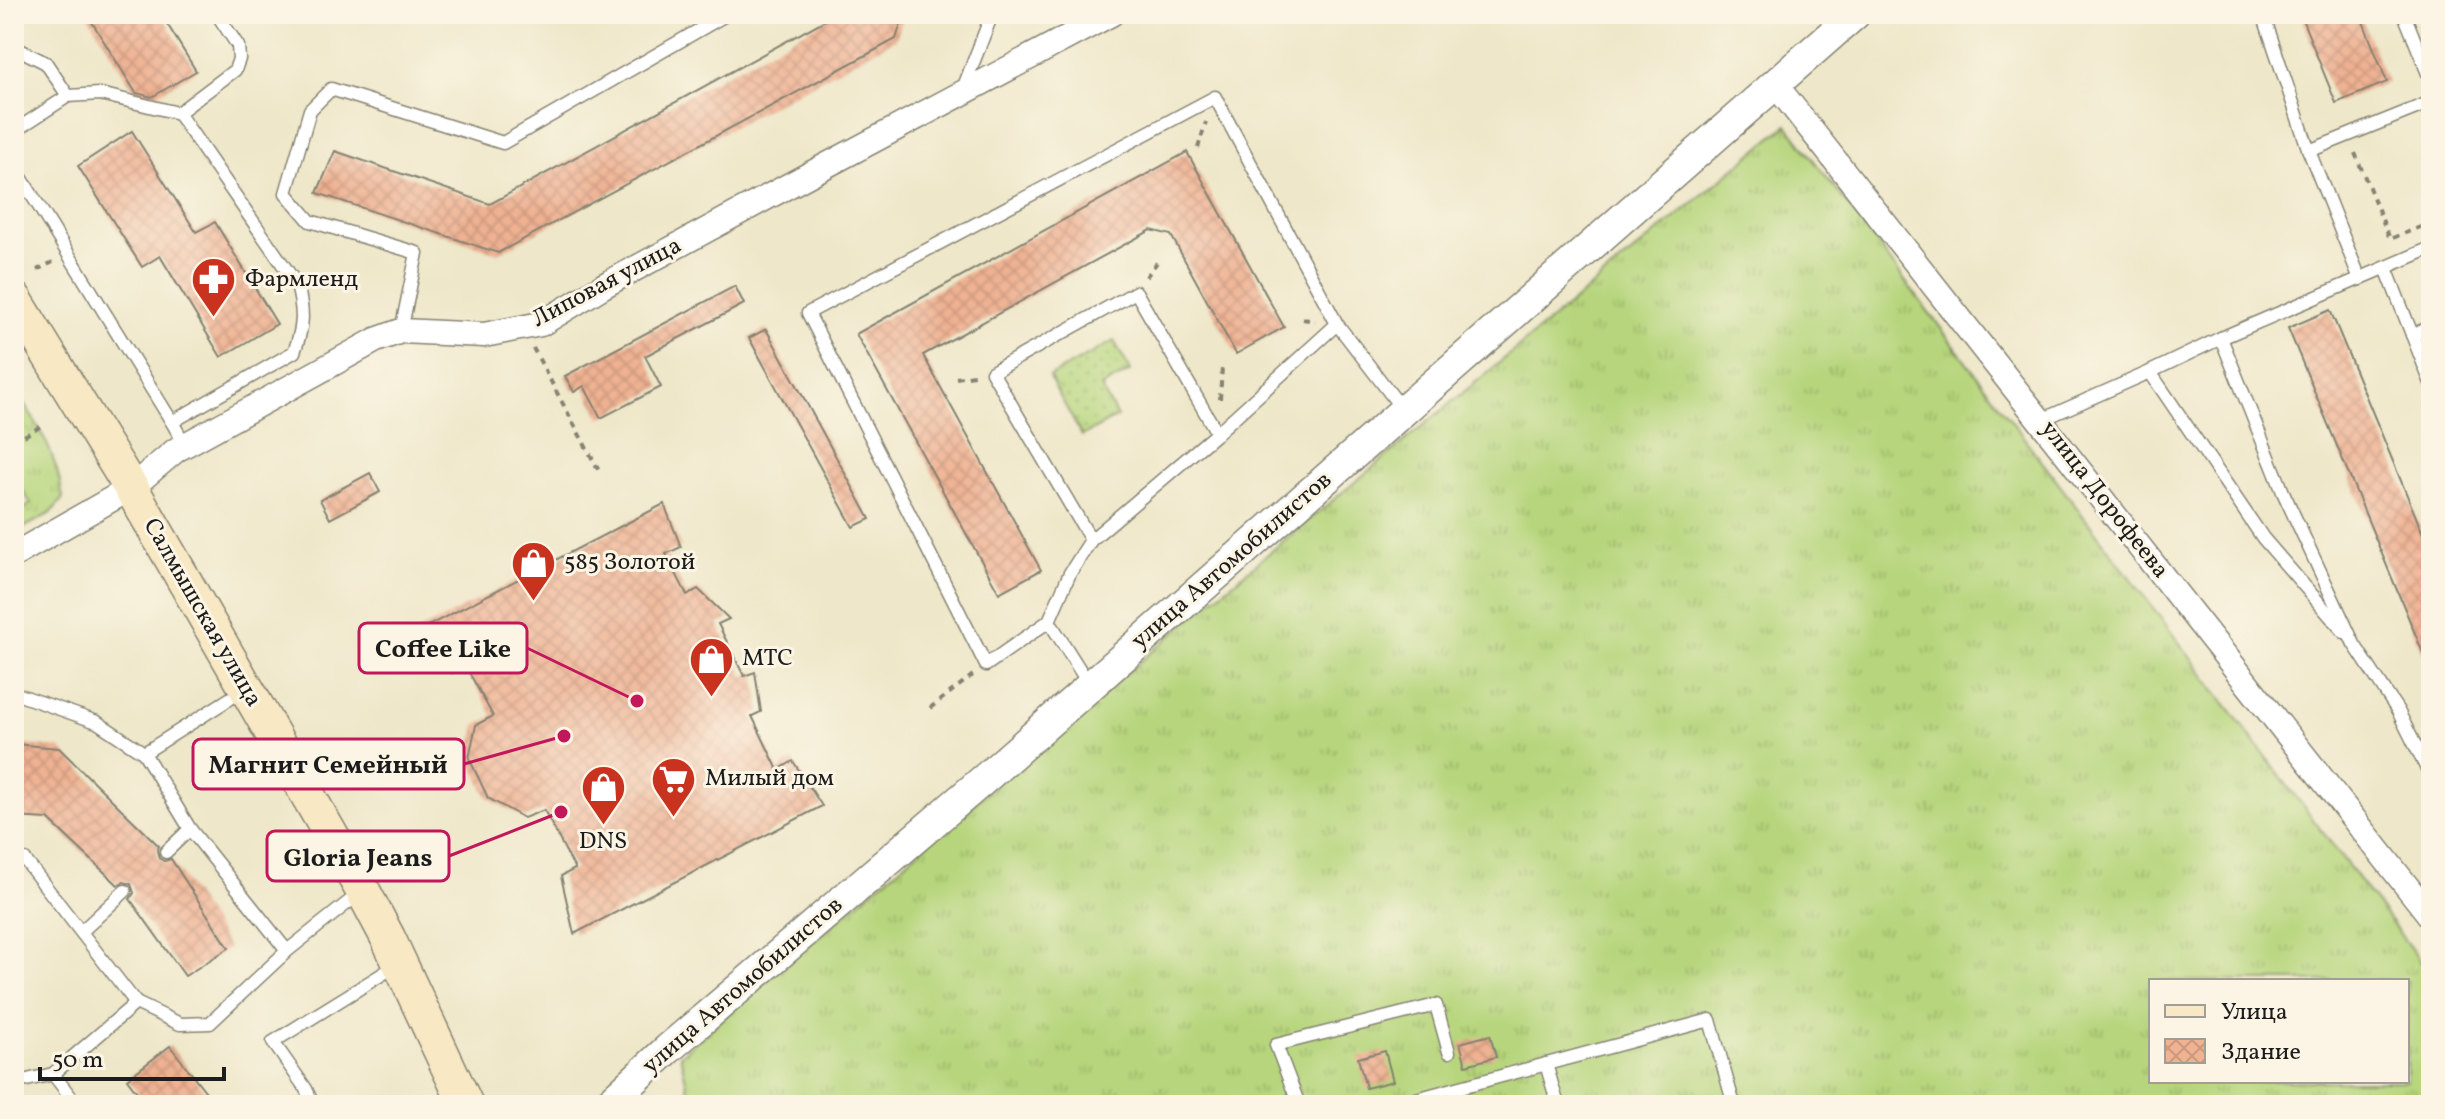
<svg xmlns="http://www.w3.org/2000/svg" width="2445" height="1119" viewBox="0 0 2445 1119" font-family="Vollkorn,serif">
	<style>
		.grass { fill: url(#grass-tufts); stroke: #69784c; stroke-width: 2; fill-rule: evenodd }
		.park { fill: url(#park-dots); stroke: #69784c; stroke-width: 2 }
		.building { fill: url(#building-cross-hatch) }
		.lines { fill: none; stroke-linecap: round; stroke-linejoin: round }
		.service-casing { stroke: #858272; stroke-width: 15 }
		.minor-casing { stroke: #858272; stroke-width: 27 }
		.tertiary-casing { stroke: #858272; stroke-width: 33 }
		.secondary-casing { stroke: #858272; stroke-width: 37 }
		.path { stroke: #858272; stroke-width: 4; stroke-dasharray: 6 6; stroke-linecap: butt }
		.service { stroke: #fff; stroke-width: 12 }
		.minor { stroke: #fff; stroke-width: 24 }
		.tertiary { stroke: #fff; stroke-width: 30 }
		.secondary { stroke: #f8e8c3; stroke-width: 34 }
		.labels { text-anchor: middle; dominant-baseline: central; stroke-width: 6; stroke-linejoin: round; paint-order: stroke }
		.poi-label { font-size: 24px; fill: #1c1c1c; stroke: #fcf5e5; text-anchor: start }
		.street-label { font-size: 24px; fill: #1c1c1c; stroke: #fcf5e5 }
		.leader { fill: none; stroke: #c2185b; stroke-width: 3 }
		.callout-dot { fill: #c2185b; stroke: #fcf5e5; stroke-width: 3 }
		.callout { fill: #fcf5e5; stroke: #c2185b; stroke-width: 3 }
		.callout-label { font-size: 26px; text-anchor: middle; font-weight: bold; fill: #1c1c1c }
	</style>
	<defs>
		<pattern id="grass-tufts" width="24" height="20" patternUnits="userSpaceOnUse" patternTransform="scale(2)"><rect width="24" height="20" fill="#b6d57c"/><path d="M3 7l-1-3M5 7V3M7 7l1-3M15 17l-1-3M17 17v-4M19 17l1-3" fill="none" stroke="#9cb66b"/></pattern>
		<pattern id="park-dots" width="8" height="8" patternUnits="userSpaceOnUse" patternTransform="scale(2)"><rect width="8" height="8" fill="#b6d57c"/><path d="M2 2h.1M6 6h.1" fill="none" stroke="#9cb66b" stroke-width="1.8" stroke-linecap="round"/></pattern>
		<pattern id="building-cross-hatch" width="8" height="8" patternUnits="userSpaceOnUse" patternTransform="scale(2)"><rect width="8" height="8" fill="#efb293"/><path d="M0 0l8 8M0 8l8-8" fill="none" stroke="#cc987e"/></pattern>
	</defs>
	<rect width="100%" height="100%" fill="#fcf5e5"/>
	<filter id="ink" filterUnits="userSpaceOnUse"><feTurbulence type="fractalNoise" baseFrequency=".0125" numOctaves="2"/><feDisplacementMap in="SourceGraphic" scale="16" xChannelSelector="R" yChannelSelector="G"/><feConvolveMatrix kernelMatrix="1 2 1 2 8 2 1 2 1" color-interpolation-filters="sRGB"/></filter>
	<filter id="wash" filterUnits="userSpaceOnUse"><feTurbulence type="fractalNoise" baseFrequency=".006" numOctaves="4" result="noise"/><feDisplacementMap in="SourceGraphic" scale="32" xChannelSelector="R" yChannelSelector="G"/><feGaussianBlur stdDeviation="1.8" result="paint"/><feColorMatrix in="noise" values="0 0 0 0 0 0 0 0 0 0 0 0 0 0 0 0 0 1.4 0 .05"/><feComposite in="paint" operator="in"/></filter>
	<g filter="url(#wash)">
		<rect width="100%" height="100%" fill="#eee7c9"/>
		<!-- grass -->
		<g class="grass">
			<path d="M 1787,125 L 2431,975 L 2431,1105 L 692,1105 L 680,1055 L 1217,596 ZM 2151,981 L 2407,981 L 2407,1081 L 2151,1081 Z"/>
			<path d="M 14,388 C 39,427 56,452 63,498 L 51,513 L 14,533 L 14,514 L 31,504 L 14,476 Z"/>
		</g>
		<!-- park -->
		<path class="park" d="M 1114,341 L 1131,371 L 1101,387 L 1117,417 L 1082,436 L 1049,377 Z"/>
		<g id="blocks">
			<!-- building -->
			<g class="building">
				<path d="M 87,14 L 161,14 L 196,71 L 152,97 L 136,93 Z"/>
				<path d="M 836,14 L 904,14 L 896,39 L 498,253 L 317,193 L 335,151 L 490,204 Z"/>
				<path d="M 2300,14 L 2360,14 L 2387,82 L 2336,103 Z"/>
				<path d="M 132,131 L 196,232 L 215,222 L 277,324 L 221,357 L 160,256 L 142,267 L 78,166 Z"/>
				<path d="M 1187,152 L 1284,327 L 1236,354 L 1171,235 L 1151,230 L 923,355 L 1041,570 L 999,593 L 856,334 Z"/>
				<path d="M 735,286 L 744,304 L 645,356 L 661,387 L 601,418 L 584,386 L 574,392 L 565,376 Z"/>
				<path d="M 2330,310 L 2431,553 L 2431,672 L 2288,328 Z"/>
				<path d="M 766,329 L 870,519 L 853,527 L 749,338 Z"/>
				<path d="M 370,473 L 380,492 L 330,519 L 320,500 Z"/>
				<path d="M 664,504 L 681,547 L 666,554 L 687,595 L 698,589 L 729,619 L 718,624 L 744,676 L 755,672 L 761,712 L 752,716 L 778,770 L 793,761 L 822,806 L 574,934 L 561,876 L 575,869 L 544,810 L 524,818 L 488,798 L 469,758 L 476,725 L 493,716 L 465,665 L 452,673 L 416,632 Z"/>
				<path d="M 14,744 L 59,748 L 159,846 L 157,850 L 159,858 L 164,861 L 171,859 L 229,948 L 185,976 L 130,899 L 134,893 L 131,884 L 124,882 L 118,885 L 48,819 L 14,817 Z"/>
				<path d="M 1490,1035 L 1496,1057 L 1466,1065 L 1460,1043 Z"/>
				<path d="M 170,1046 L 216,1105 L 147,1105 L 127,1079 Z"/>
				<path d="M 1385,1051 L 1393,1081 L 1366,1088 L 1358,1058 Z"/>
			</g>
		</g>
	</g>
	<g filter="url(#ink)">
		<use href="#blocks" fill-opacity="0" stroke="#858272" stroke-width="2"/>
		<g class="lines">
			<defs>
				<g id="service">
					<path d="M 2263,14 L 2309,151"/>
					<path d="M 2404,14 L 2431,81"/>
					<path d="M 14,42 L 18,49 L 46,63 L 68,96"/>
					<path d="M 963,89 L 992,14"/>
					<path d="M 14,136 L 19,128 L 68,96 L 100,94 L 178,113 L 235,70 L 239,59 L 238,46 L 217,14"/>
					<path d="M 14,166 L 172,422 L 185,445"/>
					<path d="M 2386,268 L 2431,383"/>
					<path d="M 2360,279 L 2309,151 L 2431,102"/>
					<path d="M 1337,324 L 1217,433 L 1091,540 L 1070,573 L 1049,621 L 986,665 L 808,313 L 1215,97 L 1337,324 L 1403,410"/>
					<path d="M 401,331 L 417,253 L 310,221 L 286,193 L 310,110 L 331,89 L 503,143 L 727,14"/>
					<path d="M 2412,335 L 2431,327"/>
					<path d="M 2221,338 L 2283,492 L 2354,644 L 2398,711 L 2431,777"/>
					<path d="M 2150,372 L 2263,538 L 2344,632"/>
					<path d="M 2041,420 L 2150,372 L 2221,338 L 2431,248"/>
					<path d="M 172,422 L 294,352 C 304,326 304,312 297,285 L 178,113"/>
					<path d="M 1091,540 L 992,372 L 1136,292 L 1217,433"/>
					<path d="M 1049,621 L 1090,686"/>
					<path d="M 245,689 L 144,753 L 190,829 L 287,951"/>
					<path d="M 14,693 L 97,722 L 144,753"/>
					<path d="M 166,852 L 190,829"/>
					<path d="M 14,860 L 25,860 L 136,1003"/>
					<path d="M 82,931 L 125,891"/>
					<path d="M 1546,1064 L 1558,1105"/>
					<path d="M 53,1074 L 77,1105"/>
					<path d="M 14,1083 L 53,1074 L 136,1003 L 180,1024 L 210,1023 L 287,951 L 360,893"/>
					<path d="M 313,1105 L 306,1089 L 273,1042 L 397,965"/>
					<path d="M 1299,1105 L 1276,1045 L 1436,1005 L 1449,1052"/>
					<path d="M 1394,1105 L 1710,1020 L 1734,1105"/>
				</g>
				<g id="minor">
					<path d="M 1775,84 L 2431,917"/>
					<path d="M 14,555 L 131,488 L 176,450 L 376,340 L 401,331 L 484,335 L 541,324 L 603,286 L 814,172 L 1111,14"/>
				</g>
				<path id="tertiary" d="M 607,1105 L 668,1049 L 989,775 L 1855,14"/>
				<path id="secondary" d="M 14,298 L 131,488 L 363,891 L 388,938 L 466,1105"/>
			</defs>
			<!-- service casing -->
			<use href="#service" class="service-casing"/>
			<!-- minor casing -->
			<use href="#minor" class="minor-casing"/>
			<!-- tertiary casing -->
			<use href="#tertiary" class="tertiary-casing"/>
			<!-- secondary casing -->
			<use href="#secondary" class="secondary-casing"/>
			<!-- path -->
			<g class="path">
				<path d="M 1198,148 L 1206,122"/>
				<path d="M 2355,153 L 2390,239 L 2431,223"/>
				<path d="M 37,270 L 53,262"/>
				<path d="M 1146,277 L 1158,261"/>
				<path d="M 1303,319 L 1315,321"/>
				<path d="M 533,348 L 599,471"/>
				<path d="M 956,378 L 974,375"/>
				<path d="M 1220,399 L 1222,367"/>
				<path d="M 14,442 L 43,425"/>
				<path d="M 930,708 L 973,675"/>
			</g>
			<!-- service -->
			<use href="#service" class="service"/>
			<!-- minor -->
			<use href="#minor" class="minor"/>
			<!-- tertiary -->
			<use href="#tertiary" class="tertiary"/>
			<!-- secondary -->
			<use href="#secondary" class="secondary"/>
		</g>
	</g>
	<!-- icons -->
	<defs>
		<symbol id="pharmacy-pin" viewBox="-11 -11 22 30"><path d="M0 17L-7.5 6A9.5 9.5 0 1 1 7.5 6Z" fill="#c8321e" stroke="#fcf5e5"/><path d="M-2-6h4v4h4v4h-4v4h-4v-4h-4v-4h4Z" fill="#fff"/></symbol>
		<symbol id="shop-pin" viewBox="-11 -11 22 30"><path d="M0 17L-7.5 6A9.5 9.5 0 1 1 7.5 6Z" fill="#c8321e" stroke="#fcf5e5"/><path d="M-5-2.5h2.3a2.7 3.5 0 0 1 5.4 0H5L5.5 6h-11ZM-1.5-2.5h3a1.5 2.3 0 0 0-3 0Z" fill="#fff"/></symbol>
		<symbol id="supermarket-pin" viewBox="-11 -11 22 30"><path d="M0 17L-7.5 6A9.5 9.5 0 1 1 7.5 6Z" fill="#c8321e" stroke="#fcf5e5"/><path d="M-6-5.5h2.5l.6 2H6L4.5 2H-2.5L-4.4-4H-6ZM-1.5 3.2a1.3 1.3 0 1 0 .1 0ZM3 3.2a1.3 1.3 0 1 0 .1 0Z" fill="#fff"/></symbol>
	</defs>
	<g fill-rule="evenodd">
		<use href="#pharmacy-pin" x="188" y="254" width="51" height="69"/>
		<use href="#shop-pin" x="508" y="538" width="51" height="69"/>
		<use href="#shop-pin" x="686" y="634" width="51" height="69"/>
		<use href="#supermarket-pin" x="648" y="754" width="51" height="69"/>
		<use href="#shop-pin" x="578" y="762" width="51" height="69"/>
	</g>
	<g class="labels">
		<!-- poi labels -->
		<g class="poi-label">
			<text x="245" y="280">Фармленд</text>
			<text x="564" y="563">585 Золотой</text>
			<text x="742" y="659">МТС</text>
			<text x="705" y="779">Милый дом</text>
			<text x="603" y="842" text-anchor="middle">DNS</text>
		</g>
		<!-- street labels -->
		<g class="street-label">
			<text transform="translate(607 283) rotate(-28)">Липовая улица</text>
			<text transform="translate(2104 500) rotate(52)">улица Дорофеева</text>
			<text transform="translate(1232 561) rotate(-41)">улица Автомобилистов</text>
			<text transform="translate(202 613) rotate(60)">Салмышская улица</text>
			<text transform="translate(743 986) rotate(-41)">улица Автомобилистов</text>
		</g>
	</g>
	<!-- callouts -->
	<path class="leader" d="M637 701L527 648M564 736L464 764M561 812L449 856"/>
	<g class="callout-dot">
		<circle cx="637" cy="701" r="8"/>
		<circle cx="564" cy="736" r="8"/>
		<circle cx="561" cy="812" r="8"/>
	</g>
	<g class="callout">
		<rect x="359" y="623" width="168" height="50" rx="8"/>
		<rect x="193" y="739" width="271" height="50" rx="8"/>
		<rect x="267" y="831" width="182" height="50" rx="8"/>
	</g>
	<g class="callout-label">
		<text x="443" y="657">Coffee Like</text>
		<text x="328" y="773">Магнит Семейный</text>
		<text x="358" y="866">Gloria Jeans</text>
	</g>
	<!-- margin -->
	<rect width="2445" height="1119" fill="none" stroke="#fcf5e5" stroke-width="48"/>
	<!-- legend -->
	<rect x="2149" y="979" width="260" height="104" fill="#fcf5e5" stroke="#a29e95" stroke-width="2"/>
	<rect x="2165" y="1005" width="40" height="12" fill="#f8e8c3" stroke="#a29e95" stroke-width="2"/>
	<text x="2221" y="1019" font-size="24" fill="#1c1c1c">Улица</text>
	<rect x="2165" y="1039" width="40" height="24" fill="url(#building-cross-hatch)" stroke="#a29e95" stroke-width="2"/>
	<text x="2221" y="1059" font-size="24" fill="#1c1c1c">Здание</text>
	<!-- scale -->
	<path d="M40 1067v12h184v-12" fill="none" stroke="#1c1c1c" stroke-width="4"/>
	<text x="52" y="1067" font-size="24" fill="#1c1c1c" stroke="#fcf5e5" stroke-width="6" paint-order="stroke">50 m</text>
</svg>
